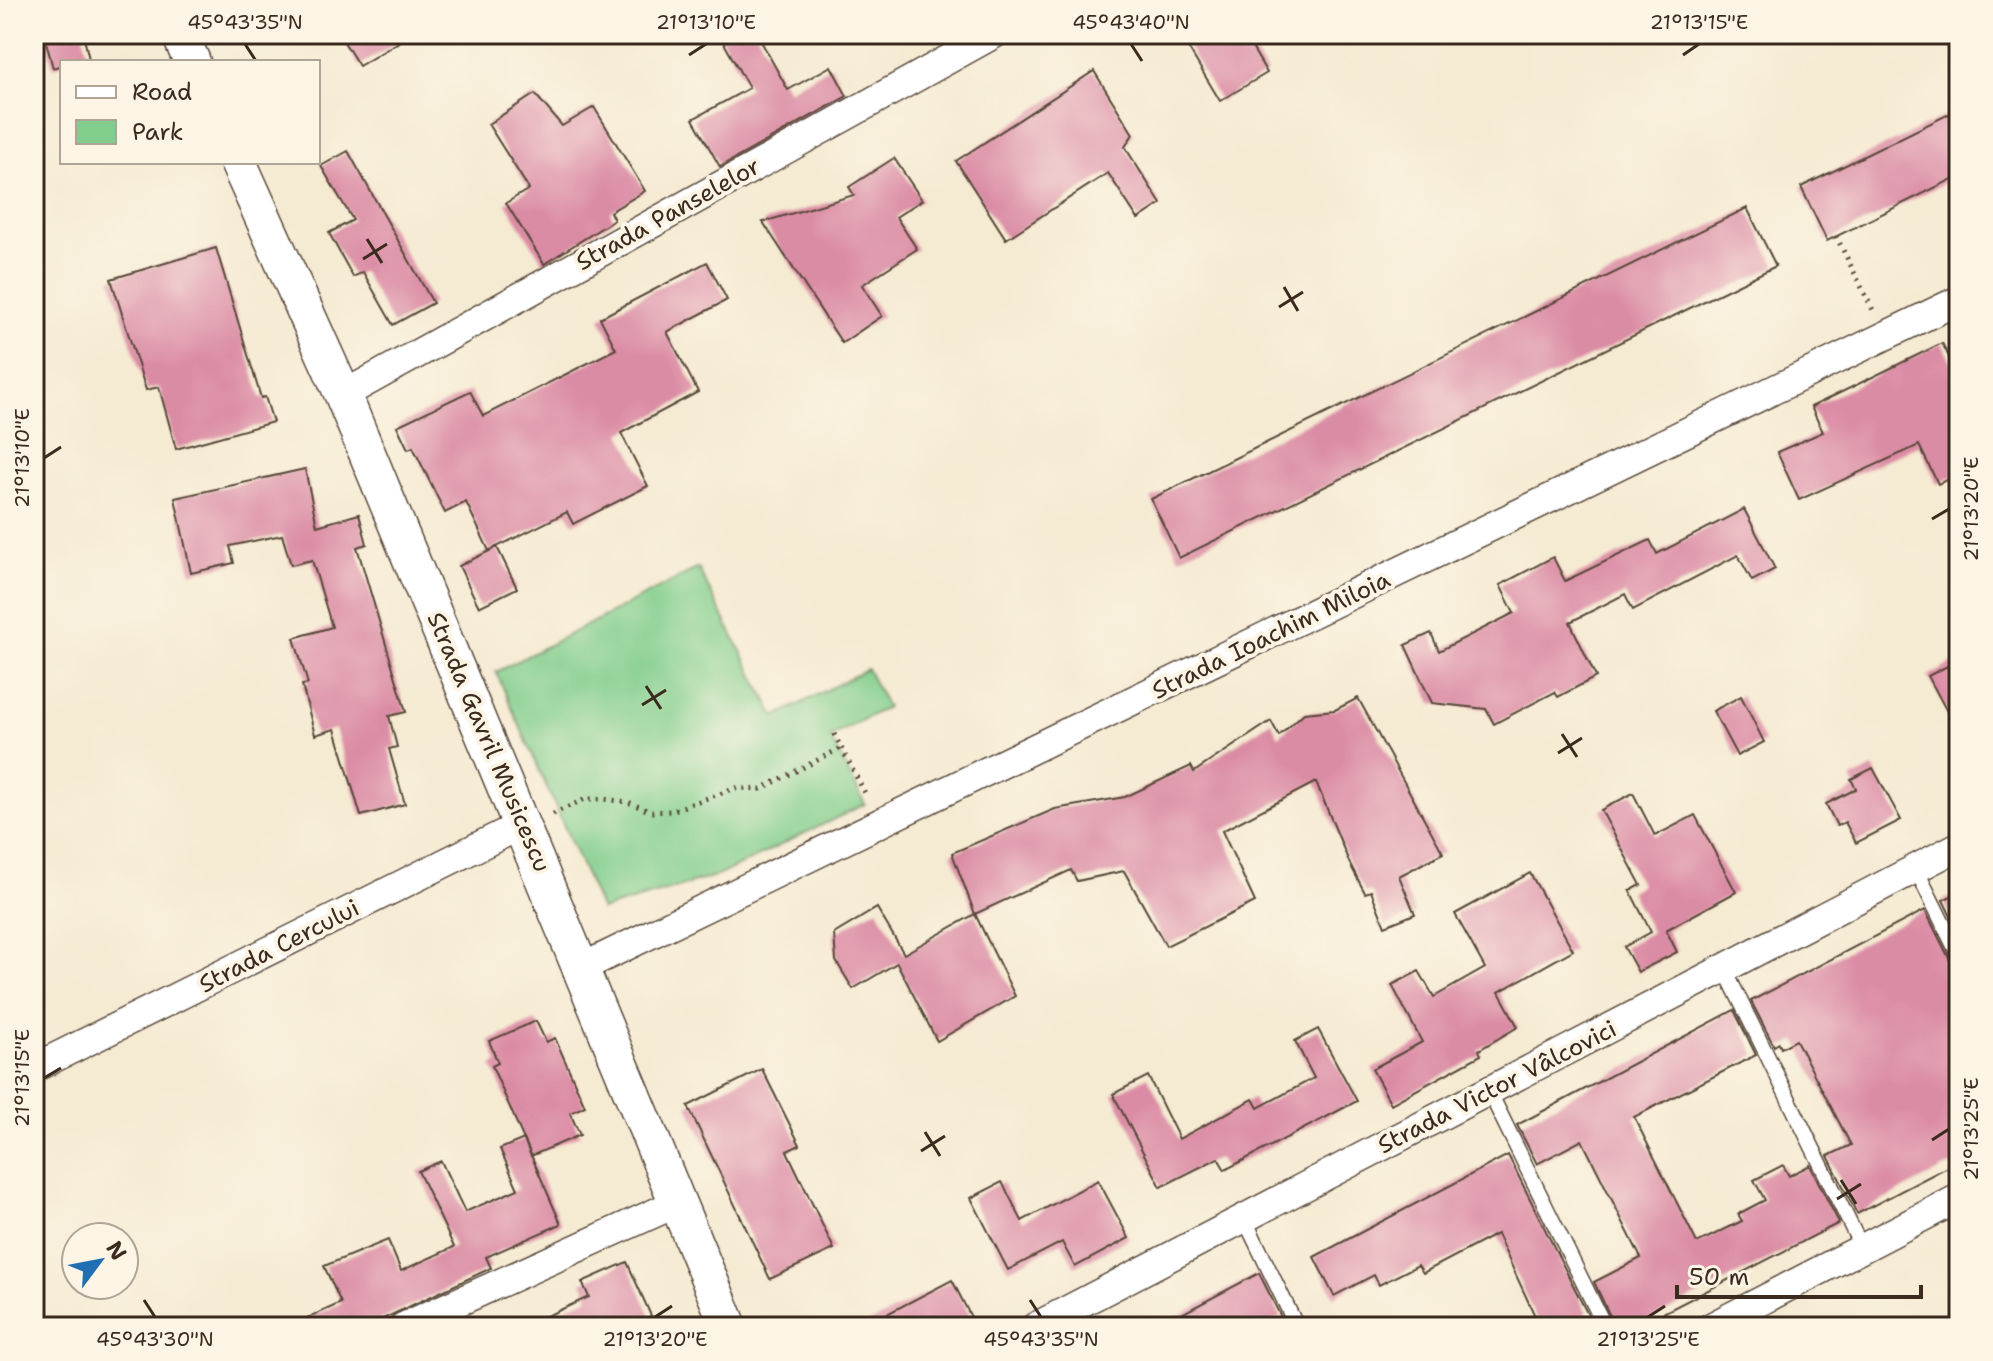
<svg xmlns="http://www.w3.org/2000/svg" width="1993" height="1361" viewBox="0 0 1993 1361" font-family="'Shantell Sans',sans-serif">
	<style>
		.green { fill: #81ce8c; stroke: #5e7c55; stroke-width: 2 }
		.building { fill: #db8ca5 }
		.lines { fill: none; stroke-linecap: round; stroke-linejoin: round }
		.service-casing { stroke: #574739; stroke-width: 17 }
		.minor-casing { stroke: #574739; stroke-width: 31 }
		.tertiary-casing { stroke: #574739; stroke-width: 39 }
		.path { stroke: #574739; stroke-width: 5; stroke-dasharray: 2 6; stroke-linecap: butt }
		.service { stroke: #fff; stroke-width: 14 }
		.minor { stroke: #fff; stroke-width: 28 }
		.tertiary { stroke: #fff; stroke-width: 36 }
		.ticks { fill: none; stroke: #3b2a1e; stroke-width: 3 }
		.labels { text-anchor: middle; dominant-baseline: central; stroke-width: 8; stroke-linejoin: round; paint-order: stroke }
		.street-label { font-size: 24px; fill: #3b2a1e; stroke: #fcf5e5 }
		.neatline { fill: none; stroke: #3b2a1e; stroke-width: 3 }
		.ticks-label { font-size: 20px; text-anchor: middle; fill: #3b2a1e }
	</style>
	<rect width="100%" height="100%" fill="#fcf5e5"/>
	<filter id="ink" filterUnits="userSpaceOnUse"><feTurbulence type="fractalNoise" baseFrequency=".0125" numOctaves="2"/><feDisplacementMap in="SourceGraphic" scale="16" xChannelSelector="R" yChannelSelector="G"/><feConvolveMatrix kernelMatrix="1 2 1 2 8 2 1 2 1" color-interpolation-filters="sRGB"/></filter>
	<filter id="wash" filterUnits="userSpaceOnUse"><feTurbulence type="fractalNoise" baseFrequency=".006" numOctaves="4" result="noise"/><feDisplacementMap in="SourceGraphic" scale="32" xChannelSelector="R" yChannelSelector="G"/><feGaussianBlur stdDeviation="1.8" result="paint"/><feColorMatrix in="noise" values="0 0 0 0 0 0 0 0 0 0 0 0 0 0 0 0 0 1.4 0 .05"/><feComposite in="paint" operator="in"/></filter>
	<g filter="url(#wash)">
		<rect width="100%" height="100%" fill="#f5ead2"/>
		<!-- green -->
		<path class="green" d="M 698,568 L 775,717 L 867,669 L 887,707 L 830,737 L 865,804 L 719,875 L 601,910 L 496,672 Z"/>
		<g id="blocks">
			<!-- building -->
			<g class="building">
				<path d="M 44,34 L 83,34 L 89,59 L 62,62 L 62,65 L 53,68 Z"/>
				<path d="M 339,34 L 412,34 L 359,66 Z"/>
				<path d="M 719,34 L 757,34 L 788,90 L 831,66 L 847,96 L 720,167 L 693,119 L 749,88 Z"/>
				<path d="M 1180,34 L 1244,34 L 1267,73 L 1220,101 Z"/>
				<path d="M 1094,71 L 1133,134 L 1125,147 L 1161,204 L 1138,219 L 1108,173 L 1006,239 L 956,161 Z"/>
				<path d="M 535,94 L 562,126 L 594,107 L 645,191 L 610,212 L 614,220 L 544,264 L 506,203 L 529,189 L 488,124 Z"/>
				<path d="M 1959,109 L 1959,176 L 1827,241 L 1801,187 Z"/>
				<path d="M 348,151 L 433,303 L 393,325 L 363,272 L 353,277 L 329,233 L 353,220 L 321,166 Z"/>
				<path d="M 894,158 L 922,200 L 896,217 L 917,249 L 862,285 L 882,316 L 842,343 L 763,222 L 854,195 L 849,187 Z"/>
				<path d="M 1747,208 L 1776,266 L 1179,558 L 1151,499 Z"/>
				<path d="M 216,248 L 261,398 L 265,397 L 273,422 L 176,449 L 159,387 L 146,390 L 111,279 Z"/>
				<path d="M 707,262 L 727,300 L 667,332 L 698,392 L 621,433 L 648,486 L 573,524 L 567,512 L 489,551 L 466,502 L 445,513 L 413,447 L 408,449 L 397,426 L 470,391 L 483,416 L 616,349 L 600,318 Z"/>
				<path d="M 1942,343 L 1959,377 L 1959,474 L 1938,484 L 1919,445 L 1799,500 L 1777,452 L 1823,432 L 1811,407 Z"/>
				<path d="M 305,469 L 317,526 L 359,514 L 367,544 L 357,547 L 406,712 L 389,716 L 397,747 L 389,749 L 405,804 L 361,816 L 335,729 L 315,735 L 302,685 L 308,684 L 294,638 L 332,627 L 312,560 L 291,565 L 282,535 L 230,546 L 234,563 L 191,573 L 175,498 Z"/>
				<path d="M 1744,509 L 1775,569 L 1752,581 L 1738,555 L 1633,610 L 1625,594 L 1570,622 L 1596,677 L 1558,697 L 1555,692 L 1494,724 L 1486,709 L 1432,703 L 1405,645 L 1431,633 L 1439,651 L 1514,613 L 1500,585 L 1553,557 L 1565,581 L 1650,540 L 1657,554 Z"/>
				<path d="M 497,547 L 517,588 L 479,607 L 459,566 Z"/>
				<path d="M 1959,660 L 1959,734 L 1928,676 Z"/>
				<path d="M 1741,696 L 1764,742 L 1737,756 L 1713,711 Z"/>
				<path d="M 1358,698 L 1443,853 L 1399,876 L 1415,914 L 1385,926 L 1371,891 L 1365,893 L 1349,862 L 1316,782 L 1222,831 L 1255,902 L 1166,946 L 1124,871 L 1077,881 L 1071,870 L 975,914 L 952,853 L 1055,809 L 1125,797 L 1191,766 L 1194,772 L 1271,721 L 1279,736 L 1304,713 L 1335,710 Z"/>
				<path d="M 1873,768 L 1901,820 L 1856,843 L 1845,822 L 1837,826 L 1826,804 L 1856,789 L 1851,779 Z"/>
				<path d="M 1633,793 L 1655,836 L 1695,815 L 1736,892 L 1666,930 L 1677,952 L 1638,972 L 1624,947 L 1651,932 L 1630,891 L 1641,885 L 1601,810 Z"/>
				<path d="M 1530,873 L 1573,950 L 1499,992 L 1518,1027 L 1479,1050 L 1481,1055 L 1391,1104 L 1372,1069 L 1422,1042 L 1392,985 L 1419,971 L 1434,997 L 1485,968 L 1455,914 Z"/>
				<path d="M 1959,892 L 1959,933 L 1943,900 Z"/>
				<path d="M 877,908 L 904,954 L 975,914 L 1015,996 L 937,1041 L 897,963 L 853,989 L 836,961 L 834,934 Z"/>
				<path d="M 1925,910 L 1950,960 L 1959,966 L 1959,1161 L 1857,1214 L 1828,1156 L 1851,1145 L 1796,1040 L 1781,1048 L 1779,1043 L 1774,1046 L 1751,1001 Z"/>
				<path d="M 1734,1010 L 1756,1055 L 1634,1117 L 1697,1243 L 1742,1221 L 1738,1214 L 1765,1200 L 1754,1180 L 1783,1165 L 1789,1176 L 1810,1165 L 1839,1223 L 1636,1327 L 1615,1327 L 1594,1282 L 1641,1258 L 1582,1140 L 1537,1164 L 1517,1125 Z"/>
				<path d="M 536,1021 L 546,1042 L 555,1038 L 585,1106 L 570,1113 L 580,1135 L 531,1156 L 492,1066 L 498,1063 L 489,1041 Z"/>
				<path d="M 1318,1029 L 1357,1101 L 1225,1170 L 1218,1158 L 1161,1187 L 1113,1094 L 1148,1076 L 1179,1139 L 1253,1099 L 1258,1108 L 1314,1078 L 1295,1041 Z"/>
				<path d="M 762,1069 L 800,1145 L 787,1151 L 834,1249 L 770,1279 L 688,1106 Z"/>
				<path d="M 524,1139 L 561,1224 L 486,1257 L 491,1268 L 366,1327 L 288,1327 L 341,1303 L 324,1266 L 388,1240 L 401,1271 L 454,1247 L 418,1171 L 441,1161 L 465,1212 L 518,1189 L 500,1149 Z"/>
				<path d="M 1508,1155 L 1594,1327 L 1540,1327 L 1497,1234 L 1423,1273 L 1418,1265 L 1379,1285 L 1374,1275 L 1334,1296 L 1314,1257 Z"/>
				<path d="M 1098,1180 L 1129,1238 L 1075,1267 L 1062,1242 L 1008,1270 L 971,1198 L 1002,1182 L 1022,1221 Z"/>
				<path d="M 627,1262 L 656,1327 L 522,1327 L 589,1297 L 582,1282 Z"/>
				<path d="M 1259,1273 L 1281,1317 L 1262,1327 L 1157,1327 Z"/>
				<path d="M 952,1280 L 972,1319 L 957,1327 L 862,1327 Z"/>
			</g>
		</g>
	</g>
	<g filter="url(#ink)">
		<use href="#blocks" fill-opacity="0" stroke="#574739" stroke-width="2"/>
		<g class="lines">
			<defs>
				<g id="service">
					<path d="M 1916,869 L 1959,956"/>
					<path d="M 1724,968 L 1862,1248"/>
					<path d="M 1489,1091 L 1605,1327"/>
					<path d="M 1244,1218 L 1297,1327"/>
				</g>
				<g id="minor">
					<path d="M 343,395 L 994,34"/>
					<path d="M 583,967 L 1959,300"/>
					<path d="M 34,1068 L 523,824"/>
					<path d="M 403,1327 L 679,1202"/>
					<path d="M 1035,1327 L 1959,846"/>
					<path d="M 1711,1327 L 1959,1198"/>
				</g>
				<g id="tertiary">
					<path d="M 180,34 L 192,62"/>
					<path d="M 238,162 L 343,395 L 729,1327"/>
				</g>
			</defs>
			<!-- service casing -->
			<use href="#service" class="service-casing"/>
			<!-- minor casing -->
			<use href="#minor" class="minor-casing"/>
			<!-- tertiary casing -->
			<use href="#tertiary" class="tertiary-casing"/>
			<!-- path -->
			<g class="path">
				<path d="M 1836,236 L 1873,310"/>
				<path d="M 834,734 L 867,797"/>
				<path d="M 553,814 L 585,799 L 604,799 L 628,802 L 651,812 L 671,811 L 736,788 L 761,789 L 841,748"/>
			</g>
			<!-- service -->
			<use href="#service" class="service"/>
			<!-- minor -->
			<use href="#minor" class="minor"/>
			<!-- tertiary -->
			<use href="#tertiary" class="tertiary"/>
		</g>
	</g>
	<!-- ticks -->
	<path class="ticks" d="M 245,44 L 256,61M 1131,44 L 1142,61M 689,55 L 706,44M 1683,55 L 1699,44M 367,239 L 382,263M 363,259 L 387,244M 1284,287 L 1298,311M 1279,307 L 1303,292M 44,458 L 61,447M 1932,519 L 1949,509M 646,686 L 661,709M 642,705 L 666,690M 1562,734 L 1577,757M 1558,753 L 1582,738M 44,1078 L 61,1068M 925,1132 L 940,1156M 1932,1140 L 1949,1129M 921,1151 L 945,1136M 1841,1180 L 1856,1204M 1837,1199 L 1861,1184M 144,1300 L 155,1317M 1030,1300 L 1041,1317M 655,1317 L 672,1306M 1648,1317 L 1665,1306"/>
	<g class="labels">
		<!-- street labels -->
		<g class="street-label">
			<text transform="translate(668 214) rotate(-29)">Strada Panselelor</text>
			<text transform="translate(1271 635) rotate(-26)">Strada Ioachim Miloia</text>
			<text transform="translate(489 742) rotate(67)">Strada Gavril Musicescu</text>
			<text transform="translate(279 946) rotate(-27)">Strada Cercului</text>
			<text transform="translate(1497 1087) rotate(-27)">Strada Victor Vâlcovici</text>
		</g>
	</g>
	<!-- margin -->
	<rect width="1993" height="1361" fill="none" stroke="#fcf5e5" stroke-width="88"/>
	<!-- legend -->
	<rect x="60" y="60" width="260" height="104" fill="#fcf5e5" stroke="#afa495" stroke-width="2"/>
	<rect x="76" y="86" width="40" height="12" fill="#ffffff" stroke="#afa495" stroke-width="2"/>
	<text x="132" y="100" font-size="24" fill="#3b2a1e">Road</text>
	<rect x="76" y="120" width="40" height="24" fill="#81ce8c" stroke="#afa495" stroke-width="2"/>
	<text x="132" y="140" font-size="24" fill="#3b2a1e">Park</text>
	<!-- north arrow -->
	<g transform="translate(100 1261) rotate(58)"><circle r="38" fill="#fcf5e5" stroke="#afa495" stroke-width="2"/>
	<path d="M0-6L14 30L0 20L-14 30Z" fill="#1f6fb2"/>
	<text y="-12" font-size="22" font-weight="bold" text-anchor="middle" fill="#3b2a1e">N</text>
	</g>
	<!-- scale -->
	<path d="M1677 1285v12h244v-12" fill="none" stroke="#3b2a1e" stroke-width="4"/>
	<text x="1689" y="1285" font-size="24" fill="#3b2a1e" stroke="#fcf5e5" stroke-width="6" paint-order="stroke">50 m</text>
	<rect x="44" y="44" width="1905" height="1273" class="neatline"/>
	<g class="ticks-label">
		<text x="245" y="29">45°43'35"N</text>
		<text x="706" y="29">21°13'10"E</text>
		<text x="1131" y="29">45°43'40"N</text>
		<text x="1699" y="29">21°13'15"E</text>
		<text transform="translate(22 458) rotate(-90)" y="7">21°13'10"E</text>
		<text transform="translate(1971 509) rotate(-90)" y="7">21°13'20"E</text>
		<text transform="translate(22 1078) rotate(-90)" y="7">21°13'15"E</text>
		<text transform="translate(1971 1129) rotate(-90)" y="7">21°13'25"E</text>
		<text x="155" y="1346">45°43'30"N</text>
		<text x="655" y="1346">21°13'20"E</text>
		<text x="1041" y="1346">45°43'35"N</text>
		<text x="1648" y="1346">21°13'25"E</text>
	</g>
</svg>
